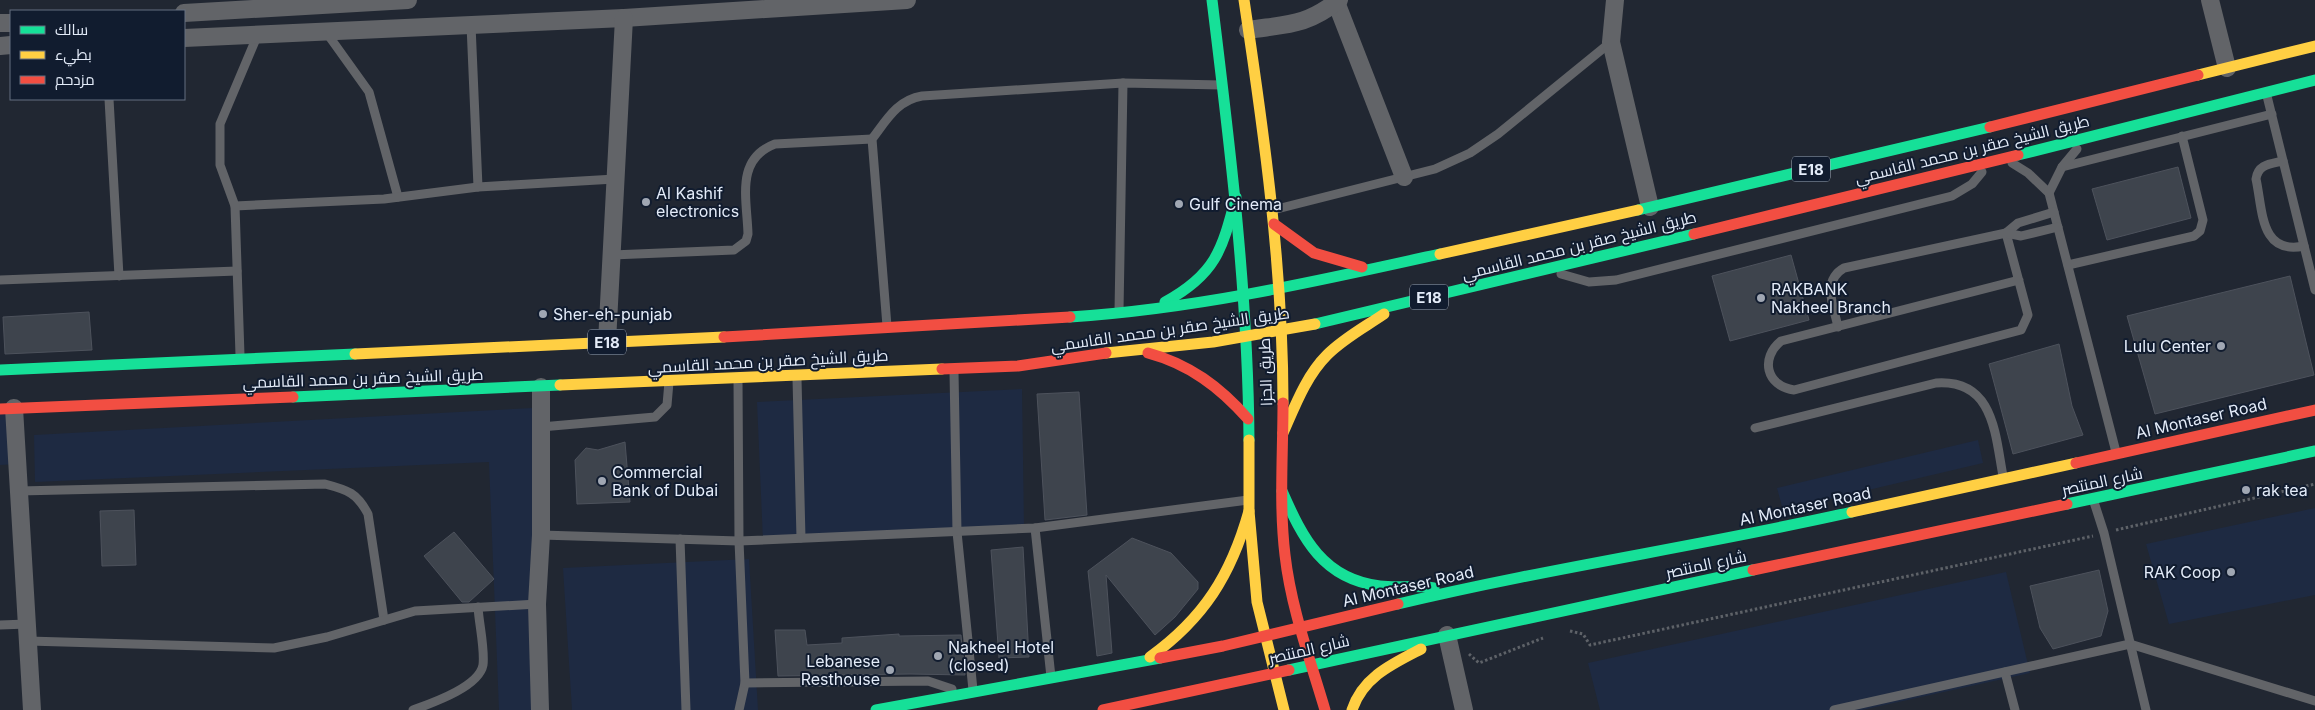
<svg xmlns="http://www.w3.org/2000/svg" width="2315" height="710" viewBox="0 0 2315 710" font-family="Inter,Cairo,sans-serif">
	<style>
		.built { fill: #1e2a42 }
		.building { fill: #3e444d; stroke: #4d525c }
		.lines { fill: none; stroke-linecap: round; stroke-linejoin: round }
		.path { stroke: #5e6268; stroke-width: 3; stroke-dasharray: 2.5 2.5; stroke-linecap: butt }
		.lane { stroke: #626468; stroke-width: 9 }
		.street { stroke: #626468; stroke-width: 18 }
		.fast { stroke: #16e098; stroke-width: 11 }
		.slow { stroke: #ffcf43; stroke-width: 11 }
		.jam { stroke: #f24e42; stroke-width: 11 }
		.poi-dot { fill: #a0a7b3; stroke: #111c2f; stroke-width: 2 }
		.labels { text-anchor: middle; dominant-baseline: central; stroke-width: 4; stroke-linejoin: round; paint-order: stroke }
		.shield { fill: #111c2f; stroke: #a5aebc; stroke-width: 1 }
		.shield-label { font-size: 15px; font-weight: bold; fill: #e4ecf9 }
		.street-label { font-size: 16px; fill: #e4ecf9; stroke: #111c2f }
		.poi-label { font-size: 16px; fill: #e4ecf9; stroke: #111c2f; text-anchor: start }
	</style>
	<rect width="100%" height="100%" fill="#212732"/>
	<!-- built -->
	<g class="built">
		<path d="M 1022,389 L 1024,528 L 763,541 L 757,402 Z"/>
		<path d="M 533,408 L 545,710 L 499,710 L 489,462 L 35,482 L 34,435 Z"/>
		<path d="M 16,411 L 17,464 L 0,465 L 0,413 Z"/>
		<path d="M 1978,440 L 1983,463 L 1783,510 L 1777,488 Z"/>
		<path d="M 2315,508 L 2315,595 L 2169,624 L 2146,544 Z"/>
		<path d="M 749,559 L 758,710 L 572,710 L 563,568 Z"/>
		<path d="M 2006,572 L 2030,673 L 1862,710 L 1600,710 L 1588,663 Z"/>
	</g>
	<!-- building -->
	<g class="building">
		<path d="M 2178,167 L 2191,218 L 2107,240 L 2092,189 Z"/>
		<path d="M 1791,255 L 1809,320 L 1730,341 L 1712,276 Z"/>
		<path d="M 2290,276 L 2314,375 L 2155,414 L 2127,316 Z"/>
		<path d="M 89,312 L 92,350 L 5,354 L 3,317 Z"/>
		<path d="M 2059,344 L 2072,406 L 2083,435 L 2013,454 L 1989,364 Z"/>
		<path d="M 1079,392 L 1087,515 L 1045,520 L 1037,394 Z"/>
		<path d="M 625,442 L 630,502 L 577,504 L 575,460 L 586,448 L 598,450 Z"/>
		<path d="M 134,510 L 136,565 L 102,566 L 100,511 Z"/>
		<path d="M 454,532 L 494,579 L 469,602 L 462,602 L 424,556 Z"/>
		<path d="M 1132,538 L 1171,553 L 1198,582 L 1198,589 L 1175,617 L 1155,635 L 1106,575 L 1112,653 L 1097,656 L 1088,571 Z"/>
		<path d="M 1023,547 L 1029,657 L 999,658 L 991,550 Z"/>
		<path d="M 2099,570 L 2108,611 L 2101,636 L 2053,649 L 2040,628 L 2030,586 Z"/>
		<path d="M 775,630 L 805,630 L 807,645 L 842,643 L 842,638 L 899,634 L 899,636 L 961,635 L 965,675 L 910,674 L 778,676 Z"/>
	</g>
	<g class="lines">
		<!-- path -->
		<g class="path">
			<path d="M 2116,530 L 2315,484"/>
			<path d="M 1570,631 L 1583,634 L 1590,645 L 2093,536"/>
			<path d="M 1469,654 L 1479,663 L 1543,638"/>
		</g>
		<!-- lane -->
		<g class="lane">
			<path d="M 471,25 L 478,187"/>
			<path d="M 326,32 L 369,92 L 398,197"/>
			<path d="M 2267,96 L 2315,290"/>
			<path d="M 109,99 L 119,276"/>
			<path d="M 2283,161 C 2270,164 2258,164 2256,179 C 2263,211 2260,255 2304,246"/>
			<path d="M 2012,163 L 2028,173 L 2049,193 L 2116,452"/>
			<path d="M 2062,167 L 2272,114"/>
			<path d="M 2049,193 L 2062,167 L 2077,149"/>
			<path d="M 235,206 L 384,199 L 478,187 L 615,179"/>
			<path d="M 1273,210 L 1435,169 L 1470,153 L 1498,134 L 1611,42"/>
			<path d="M 2006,233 L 2028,315 L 2021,330 L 1794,390 C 1766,386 1760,358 1781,341 L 2019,280"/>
			<path d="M 2006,233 L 2018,223 L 2054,212"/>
			<path d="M 612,255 L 734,250 L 746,241 L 748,234 C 747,199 735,159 775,144 L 872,139"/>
			<path d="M 2068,265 L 2194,236 L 2200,231 L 2203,220 L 2182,136"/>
			<path d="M 1561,274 L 1589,282 L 1616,280 L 1952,196 L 1972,184 L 1982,172"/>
			<path d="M 0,280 L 237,271"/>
			<path d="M 1119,311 L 1123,83"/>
			<path d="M 887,326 L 872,139 C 886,121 897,100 922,96 L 1123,83 L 1222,85"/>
			<path d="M 1838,327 C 1834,307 1821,281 1844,268 L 2006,233 L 2021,236 L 2058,227"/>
			<path d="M 240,355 L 235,206 L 220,165 L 220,124 L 258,34"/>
			<path d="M 954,372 L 957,532 L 973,690"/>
			<path d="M 797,379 L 801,538"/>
			<path d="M 738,380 L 739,541 L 745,683 L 739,710"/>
			<path d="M 541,427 L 655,417 L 667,405 L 669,382"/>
			<path d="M 1755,428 L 1936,383 C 1994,379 1995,434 2003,476"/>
			<path d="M 19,491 L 325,484 C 348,490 357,493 368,514 L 384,620"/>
			<path d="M 2094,502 L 2104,533 L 2146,710"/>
			<path d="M 1035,528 L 1051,677"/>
			<path d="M 541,535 L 739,541 L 1035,528 L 1248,500"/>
			<path d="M 680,539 L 686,710"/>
			<path d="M 0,625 L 27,624"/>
			<path d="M 28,641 L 274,648 L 327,637 L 415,611 L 537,604"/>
			<path d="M 2005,672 L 2015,710"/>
			<path d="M 745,683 L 928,681 L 952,689"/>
			<path d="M 413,710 C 432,703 479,687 483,665 C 485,649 479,624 478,607"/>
			<path d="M 1834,710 L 2130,644 L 2315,701"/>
		</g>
		<!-- street -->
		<g class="street">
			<path d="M 1615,0 L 1611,42 L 1650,207"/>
			<path d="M 2210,0 L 2227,68"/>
			<path d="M 1336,2 L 1404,177"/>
			<path d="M 184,13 L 408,0"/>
			<path d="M 0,23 L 11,23"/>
			<path d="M 1248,30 C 1288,24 1306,26 1339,0"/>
			<path d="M 184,38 L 624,18 L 907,0"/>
			<path d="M 0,46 L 11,45"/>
			<path d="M 607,342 L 624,18"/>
			<path d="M 14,408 L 32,710"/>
			<path d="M 1447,635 L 1464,710"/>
			<path d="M 540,710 L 537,604 L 541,535 L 541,387"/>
		</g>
		<!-- fast -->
		<g class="fast">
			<path d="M 1212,0 C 1230,147 1248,292 1249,440"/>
			<path d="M 2018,155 L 2315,80"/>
			<path d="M 1638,210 L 1990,127"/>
			<path d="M 1165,302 C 1216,274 1222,250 1236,197"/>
			<path d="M 1070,317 C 1195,309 1318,281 1440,254"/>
			<path d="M 1315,324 L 1694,234"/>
			<path d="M 0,370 L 355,354"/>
			<path d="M 293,397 L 560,385"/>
			<path d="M 1282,491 C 1303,539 1323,579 1380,586 C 1398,588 1416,585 1434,588"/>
			<path d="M 2067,504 L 2315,451"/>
			<path d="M 1398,604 C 1548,568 1701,546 1852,512"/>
			<path d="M 1289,670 L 1753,570"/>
			<path d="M 876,710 L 1160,658"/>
		</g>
		<!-- slow -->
		<g class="slow">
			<path d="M 1244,0 C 1264,133 1283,269 1283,403"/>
			<path d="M 2198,75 L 2315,46"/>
			<path d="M 1440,254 L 1638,210"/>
			<path d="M 1106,353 L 1213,342 L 1315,324"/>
			<path d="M 355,354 L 724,337"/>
			<path d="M 560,385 L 942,369"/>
			<path d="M 1283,433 C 1295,406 1306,376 1327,355 C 1344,338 1365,327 1384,314"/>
			<path d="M 1249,440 L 1249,511 L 1257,602 L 1284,710"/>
			<path d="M 1852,512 L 2076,463"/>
			<path d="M 1150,657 C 1204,618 1231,575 1249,511"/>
			<path d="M 1352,710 C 1363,677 1392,664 1421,649"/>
		</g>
		<!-- jam -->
		<g class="jam">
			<path d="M 1990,127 L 2198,75"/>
			<path d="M 1274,224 L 1314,253 L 1362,267"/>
			<path d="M 1694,234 L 2018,155"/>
			<path d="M 724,337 L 1070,317"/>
			<path d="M 1148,353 C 1189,364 1220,387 1248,419"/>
			<path d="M 942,369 L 1018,366 L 1106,353"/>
			<path d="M 1283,403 C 1283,454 1279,505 1285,555 C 1291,608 1310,659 1325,710"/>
			<path d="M 0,409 L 293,397"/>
			<path d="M 2076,463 L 2315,410"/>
			<path d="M 1753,570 L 2067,504"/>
			<path d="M 1160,658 L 1223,646 L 1398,604"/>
			<path d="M 1103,710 L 1289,670"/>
		</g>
	</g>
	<!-- markers -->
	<g class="poi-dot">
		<circle cx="646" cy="202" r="5"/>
		<circle cx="1179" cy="204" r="5"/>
		<circle cx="1761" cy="298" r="5"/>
		<circle cx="543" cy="314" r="5"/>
		<circle cx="2221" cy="346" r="5"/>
		<circle cx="602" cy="481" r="5"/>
		<circle cx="2246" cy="490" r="5"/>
		<circle cx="2231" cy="572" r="5"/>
		<circle cx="938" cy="656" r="5"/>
		<circle cx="890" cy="670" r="5"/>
	</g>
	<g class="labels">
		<!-- shield labels -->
		<g class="shield">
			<rect x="1792" y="156.5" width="38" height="25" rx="4"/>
			<rect x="1410" y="284.5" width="38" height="25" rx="4"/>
			<rect x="588" y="329.5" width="38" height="25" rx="4"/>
		</g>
		<g class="shield-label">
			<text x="1811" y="169">E18</text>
			<text x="1429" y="297">E18</text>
			<text x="607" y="342">E18</text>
		</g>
		<!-- street labels -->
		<g class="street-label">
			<text transform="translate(1972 149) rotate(-14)">طريق الشيخ صقر بن محمد القاسمي</text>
			<text transform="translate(1579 245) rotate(-14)">طريق الشيخ صقر بن محمد القاسمي</text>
			<text transform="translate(1170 329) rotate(-8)">طريق الشيخ صقر بن محمد القاسمي</text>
			<text transform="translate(768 361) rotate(-3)">طريق الشيخ صقر بن محمد القاسمي</text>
			<text transform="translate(1265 372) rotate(-92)">طريق الجزا</text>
			<text transform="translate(363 378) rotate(-2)">طريق الشيخ صقر بن محمد القاسمي</text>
			<text transform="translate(2201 418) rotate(-13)">Al Montaser Road</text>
			<text transform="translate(2102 481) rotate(-12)">شارع المنتصر</text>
			<text transform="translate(1805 506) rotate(-12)">Al Montaser Road</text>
			<text transform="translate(1706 564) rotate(-12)">شارع المنتصر</text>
			<text transform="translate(1408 586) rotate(-13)">Al Montaser Road</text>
			<text transform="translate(1309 649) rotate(-13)">شارع المنتصر</text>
		</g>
		<!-- poi labels -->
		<g class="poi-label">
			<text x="656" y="193">Al Kashif<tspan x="656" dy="18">electronics</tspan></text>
			<text x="1189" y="204">Gulf Cinema</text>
			<text x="1771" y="289">RAKBANK<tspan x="1771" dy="18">Nakheel Branch</tspan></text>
			<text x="553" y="314">Sher-eh-punjab</text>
			<text x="2211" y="346" text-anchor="end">Lulu Center</text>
			<text x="612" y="472">Commercial<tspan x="612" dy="18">Bank of Dubai</tspan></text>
			<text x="2256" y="490">rak tea</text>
			<text x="2221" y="572" text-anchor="end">RAK Coop</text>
			<text x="948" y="647">Nakheel Hotel<tspan x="948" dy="18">(closed)</tspan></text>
			<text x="880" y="661" text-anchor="end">Lebanese<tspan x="880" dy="18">Resthouse</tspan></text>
		</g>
	</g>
	<!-- legend -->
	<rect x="10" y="10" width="175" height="90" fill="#111c2f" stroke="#656f80"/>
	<rect x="20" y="26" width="25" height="8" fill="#16e098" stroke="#656f80"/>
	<text x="55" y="35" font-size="15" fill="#e4ecf9">سالك</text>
	<rect x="20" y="51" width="25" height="8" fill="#ffcf43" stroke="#656f80"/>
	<text x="55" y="60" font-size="15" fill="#e4ecf9">بطيء</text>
	<rect x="20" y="76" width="25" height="8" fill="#f24e42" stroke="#656f80"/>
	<text x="55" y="85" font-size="15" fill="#e4ecf9">مزدحم</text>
</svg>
